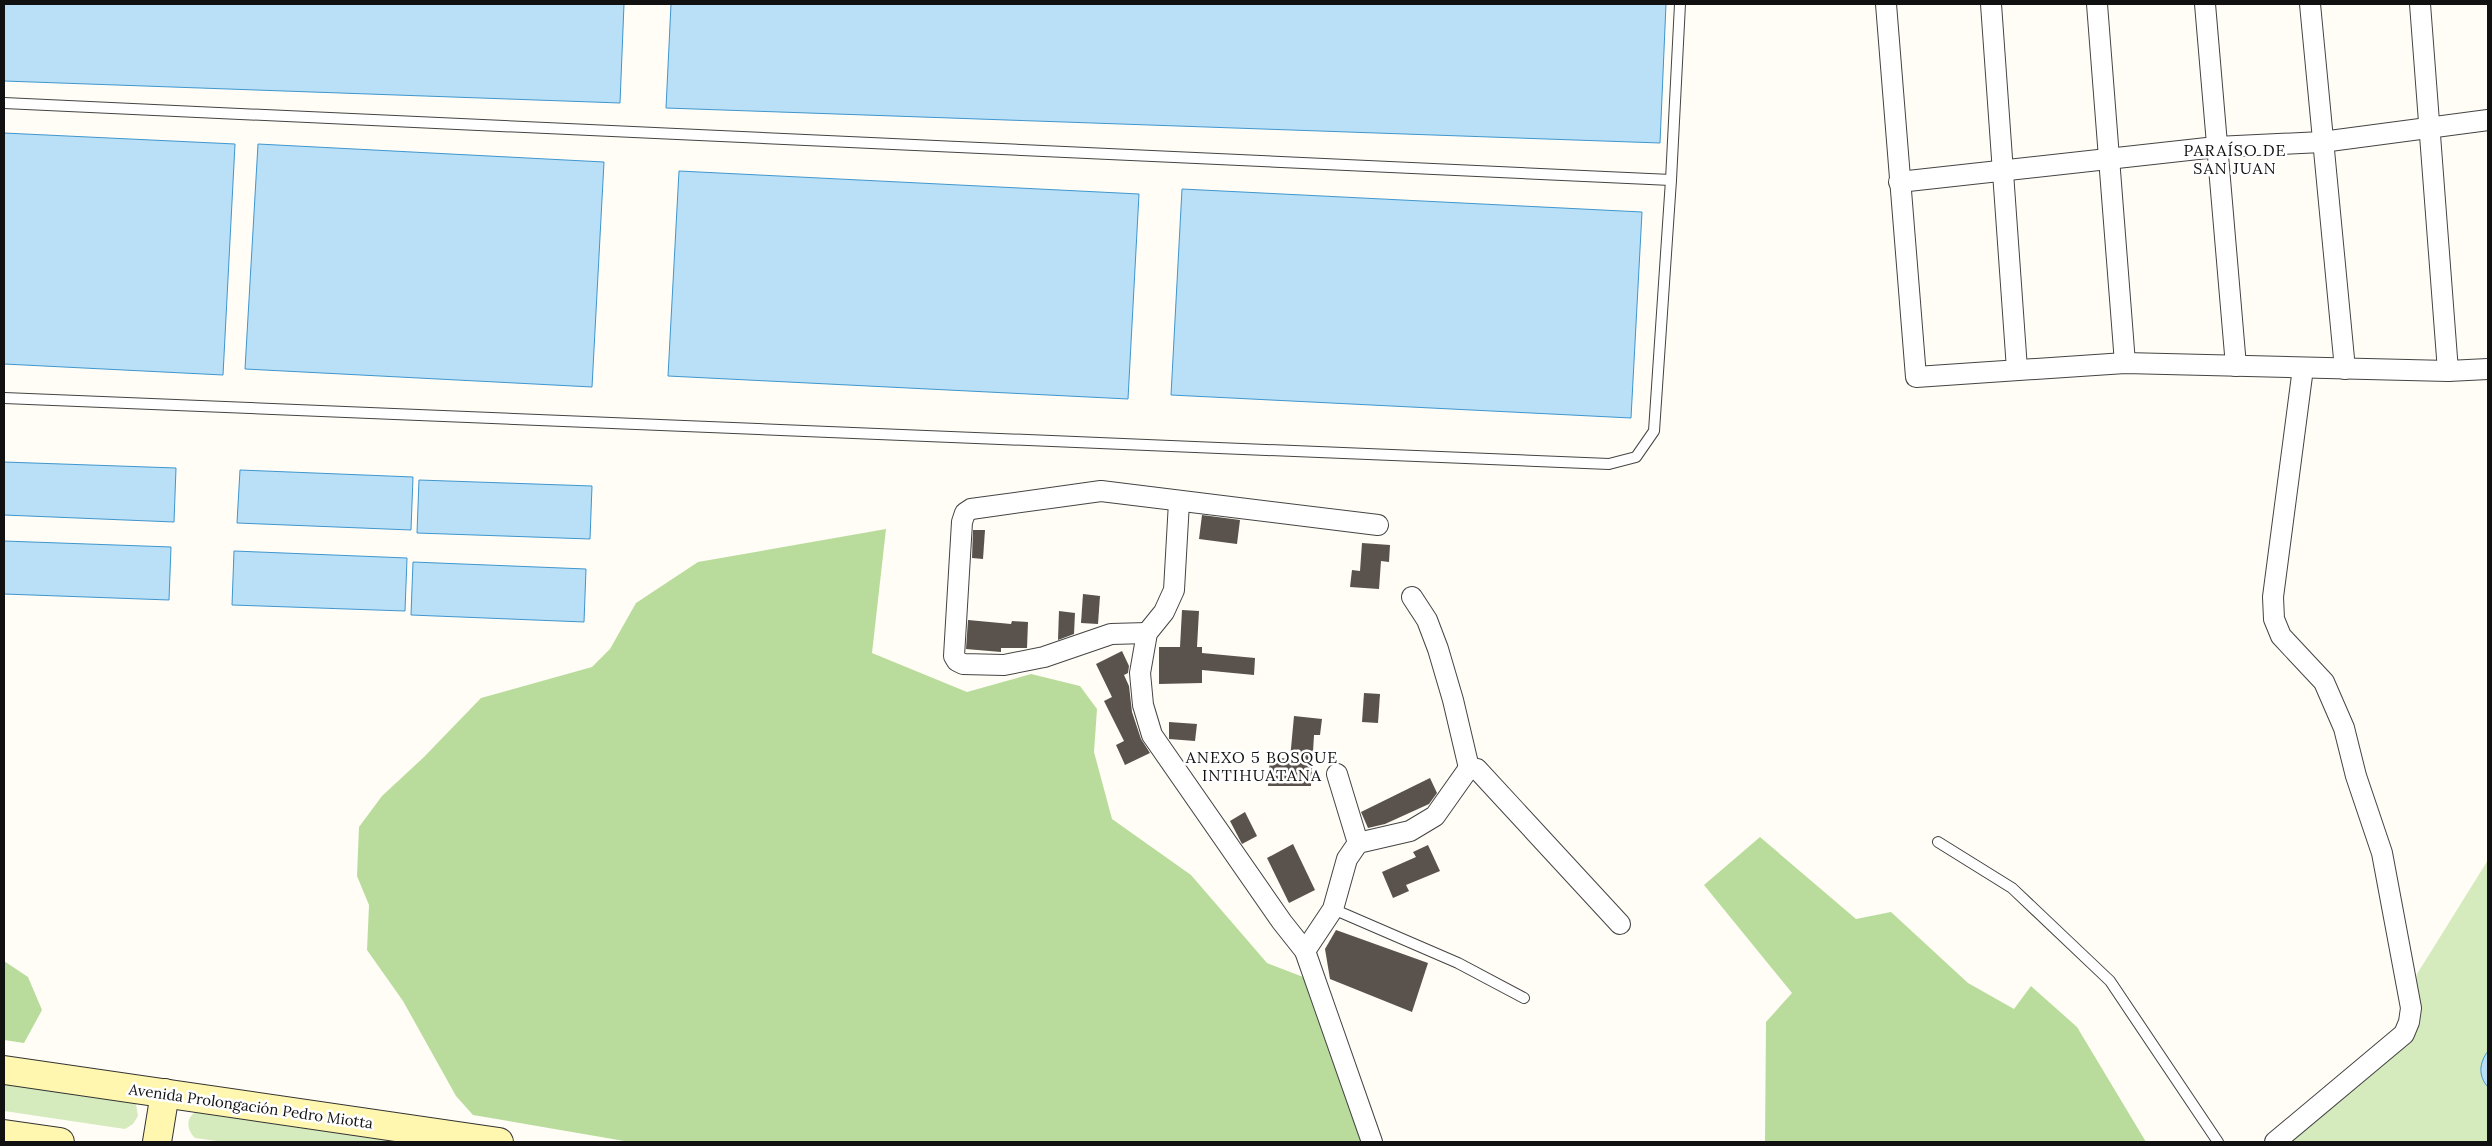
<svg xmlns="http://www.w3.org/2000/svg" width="2492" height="1146" viewBox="0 0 2492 1146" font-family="Lora,serif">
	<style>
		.green { fill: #d5ebbd }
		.forest { fill: #b9dc9c }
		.water { fill: #b9e0f7; stroke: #3f96cf }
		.building { fill: #5a524d }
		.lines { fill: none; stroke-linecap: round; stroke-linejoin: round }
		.service-casing { stroke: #444; stroke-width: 12 }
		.minor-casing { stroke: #444; stroke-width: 22 }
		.secondary-casing { stroke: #333; stroke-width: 30 }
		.service { stroke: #fff; stroke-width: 10 }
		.minor { stroke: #fff; stroke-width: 20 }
		.secondary { stroke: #fff6b0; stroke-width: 28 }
		.labels { text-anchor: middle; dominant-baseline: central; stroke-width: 5; stroke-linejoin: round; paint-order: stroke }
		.street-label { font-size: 15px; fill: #111; stroke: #fff }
		.neighbourhood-label { font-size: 16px; letter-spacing: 1px; fill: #111; stroke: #fff }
	</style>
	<rect width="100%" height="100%" fill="#fffdf5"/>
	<!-- green -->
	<g class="green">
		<path d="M 2488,860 L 2488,1142 L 2288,1142 L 2400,1048 L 2417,974 Z"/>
		<path d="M 4,1081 L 131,1100 L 136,1104 L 138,1116 L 133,1124 L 125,1129 L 4,1111 Z"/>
		<path d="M 199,1110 L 409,1142 L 224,1142 L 195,1138 C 185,1128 186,1116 199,1110 Z"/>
	</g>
	<!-- forest -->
	<g class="forest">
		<path d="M 886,529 L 872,653 L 967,692 L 1031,674 L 1080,686 L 1097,709 L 1094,752 L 1112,819 L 1191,875 L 1267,963 L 1311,980 L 1369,1142 L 630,1142 L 473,1115 L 456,1096 L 403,1001 L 367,950 L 369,905 L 357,876 L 359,827 L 382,796 L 424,757 L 481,698 L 592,667 L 610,649 L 636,603 L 698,562 Z"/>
		<path d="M 1760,837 L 1856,919 L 1891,912 L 1968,983 L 2014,1009 L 2031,986 L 2077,1027 L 2146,1142 L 1765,1142 L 1766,1022 L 1792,993 L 1704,885 Z"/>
		<path d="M 4,961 L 28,977 L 42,1010 L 24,1043 L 4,1040 Z"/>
	</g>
	<!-- water -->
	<g class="water">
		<path d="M 4,4 L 624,4 L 620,103 L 4,81 Z"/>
		<path d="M 671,4 L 1666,4 L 1660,143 L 666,108 Z"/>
		<path d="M 4,133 L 235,144 L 223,375 L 4,364 Z"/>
		<path d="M 258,144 L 604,162 L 592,387 L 245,369 Z"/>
		<path d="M 679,171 L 1139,194 L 1128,399 L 668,376 Z"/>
		<path d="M 1182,189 L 1642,212 L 1631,418 L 1171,395 Z"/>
		<path d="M 4,462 L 176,468 L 174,522 L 4,515 Z"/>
		<path d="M 240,470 L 413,477 L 411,530 L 237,523 Z"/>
		<path d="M 419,480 L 592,486 L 590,539 L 417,533 Z"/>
		<path d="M 4,541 L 171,547 L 169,600 L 4,594 Z"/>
		<path d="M 234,551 L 407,558 L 405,611 L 232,605 Z"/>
		<path d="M 413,562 L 586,569 L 584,622 L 411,615 Z"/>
		<path d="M 2488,1051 L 2488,1087 C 2478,1076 2479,1063 2488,1051 Z"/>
	</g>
	<!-- building -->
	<g class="building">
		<path d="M 1202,515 L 1240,520 L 1237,544 L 1199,539 Z"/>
		<path d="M 973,530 L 985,530 L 983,559 L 972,558 Z"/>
		<path d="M 1362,543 L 1390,545 L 1389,562 L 1381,561 L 1379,589 L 1350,587 L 1352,570 L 1360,571 Z"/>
		<path d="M 1083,594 L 1100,596 L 1098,624 L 1081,623 Z"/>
		<path d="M 1182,610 L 1199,611 L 1197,647 L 1202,647 L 1202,653 L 1255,658 L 1254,675 L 1202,670 L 1202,683 L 1159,684 L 1159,647 L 1180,647 Z"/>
		<path d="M 1059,611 L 1075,613 L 1074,634 L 1058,640 Z"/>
		<path d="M 968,620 L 1011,624 L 1012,621 L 1028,622 L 1027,648 L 1001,648 L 1001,652 L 966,649 Z"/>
		<path d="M 1122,651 L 1129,666 L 1128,673 L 1124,675 L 1129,686 L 1132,712 L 1141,739 L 1150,753 L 1125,765 L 1116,745 L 1124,741 L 1104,701 L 1112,697 L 1096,664 Z"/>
		<path d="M 1364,693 L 1380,694 L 1378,723 L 1362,722 Z"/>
		<path d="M 1294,716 L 1322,719 L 1320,735 L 1314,735 L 1311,786 L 1268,786 L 1270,757 L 1290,759 Z"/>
		<path d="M 1169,722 L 1197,724 L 1195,741 L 1169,739 Z"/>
		<path d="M 1430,778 L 1437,793 L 1429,804 L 1385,824 L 1368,828 L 1361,812 Z"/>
		<path d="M 1245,812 L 1257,836 L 1242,844 L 1230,821 Z"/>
		<path d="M 1293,844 L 1315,890 L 1289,903 L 1267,858 Z"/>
		<path d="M 1428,845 L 1440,871 L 1406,885 L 1409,891 L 1393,898 L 1382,872 L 1416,857 L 1413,852 Z"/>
		<path d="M 1336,930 L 1428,963 L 1412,1012 L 1330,979 L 1325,949 Z"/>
	</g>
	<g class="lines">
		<defs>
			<g id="service">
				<path d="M 4,103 L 1671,180"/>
				<path d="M 4,398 L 1609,464 L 1636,457 L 1654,431 L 1671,180 L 1680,4"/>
				<path d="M 1938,842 L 2012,888 L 2110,981 L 2218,1142"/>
				<path d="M 1333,909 L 1458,963 L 1524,998"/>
			</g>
			<g id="minor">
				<path d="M 1886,4 L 1916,377 L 2125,363 L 2448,371 L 2488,369"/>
				<path d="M 1991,4 L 2017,369"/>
				<path d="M 2097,4 L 2125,363"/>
				<path d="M 2205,4 L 2236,366"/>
				<path d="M 2310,4 L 2345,369"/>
				<path d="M 2420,4 L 2448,371"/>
				<path d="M 1899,182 L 2216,147 L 2322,142 L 2488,120"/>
				<path d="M 1179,502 L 1174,590 L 1164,612 L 1147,633 L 1140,673 L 1143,705 L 1152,735 L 1282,922 L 1305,951 L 1372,1142"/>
				<path d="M 1412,597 L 1427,620 L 1438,649 L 1453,700 L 1469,768"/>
				<path d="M 1147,633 L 1111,634 L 1044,657 L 1004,665 L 963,664 L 957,661 L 954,656 L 962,522 L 965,513 L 971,509 L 1101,491 L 1378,525"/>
				<path d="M 1469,768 L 1477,769 L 1620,924"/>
				<path d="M 1337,774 L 1358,843"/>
				<path d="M 1305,951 L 1333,909 L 1347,859 L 1358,843 L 1410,831 L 1435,816 L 1469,768"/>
				<path d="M 2275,1142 L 2404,1034 L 2409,1022 L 2411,1008 L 2382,853 L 2356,776 L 2344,728 L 2324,682 L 2281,636 L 2274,619 L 2273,597 L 2303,368"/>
			</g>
			<g id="secondary">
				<path d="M 4,1070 L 499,1142"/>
				<path d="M 4,1134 L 60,1142"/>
				<path d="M 157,1142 L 165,1093"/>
			</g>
		</defs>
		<!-- service casing -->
		<use href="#service" class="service-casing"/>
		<!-- minor casing -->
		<use href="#minor" class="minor-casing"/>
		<!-- secondary casing -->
		<use href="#secondary" class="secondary-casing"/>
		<!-- service -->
		<use href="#service" class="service"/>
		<!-- minor -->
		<use href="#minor" class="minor"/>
		<!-- secondary -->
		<use href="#secondary" class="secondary"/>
	</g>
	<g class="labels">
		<!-- street labels -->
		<g class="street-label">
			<text transform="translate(251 1106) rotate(8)">Avenida Prolongación Pedro Miotta</text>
		</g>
		<!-- neighbourhood labels -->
		<g class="neighbourhood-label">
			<text x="2235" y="150">PARAÍSO DE<tspan x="2235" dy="18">SAN JUAN</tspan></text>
			<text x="1262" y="757">ANEXO 5 BOSQUE<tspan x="1262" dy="18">INTIHUATANA</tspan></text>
		</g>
	</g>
	<!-- border -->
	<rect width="2492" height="1146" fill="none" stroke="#111111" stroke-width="10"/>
</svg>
